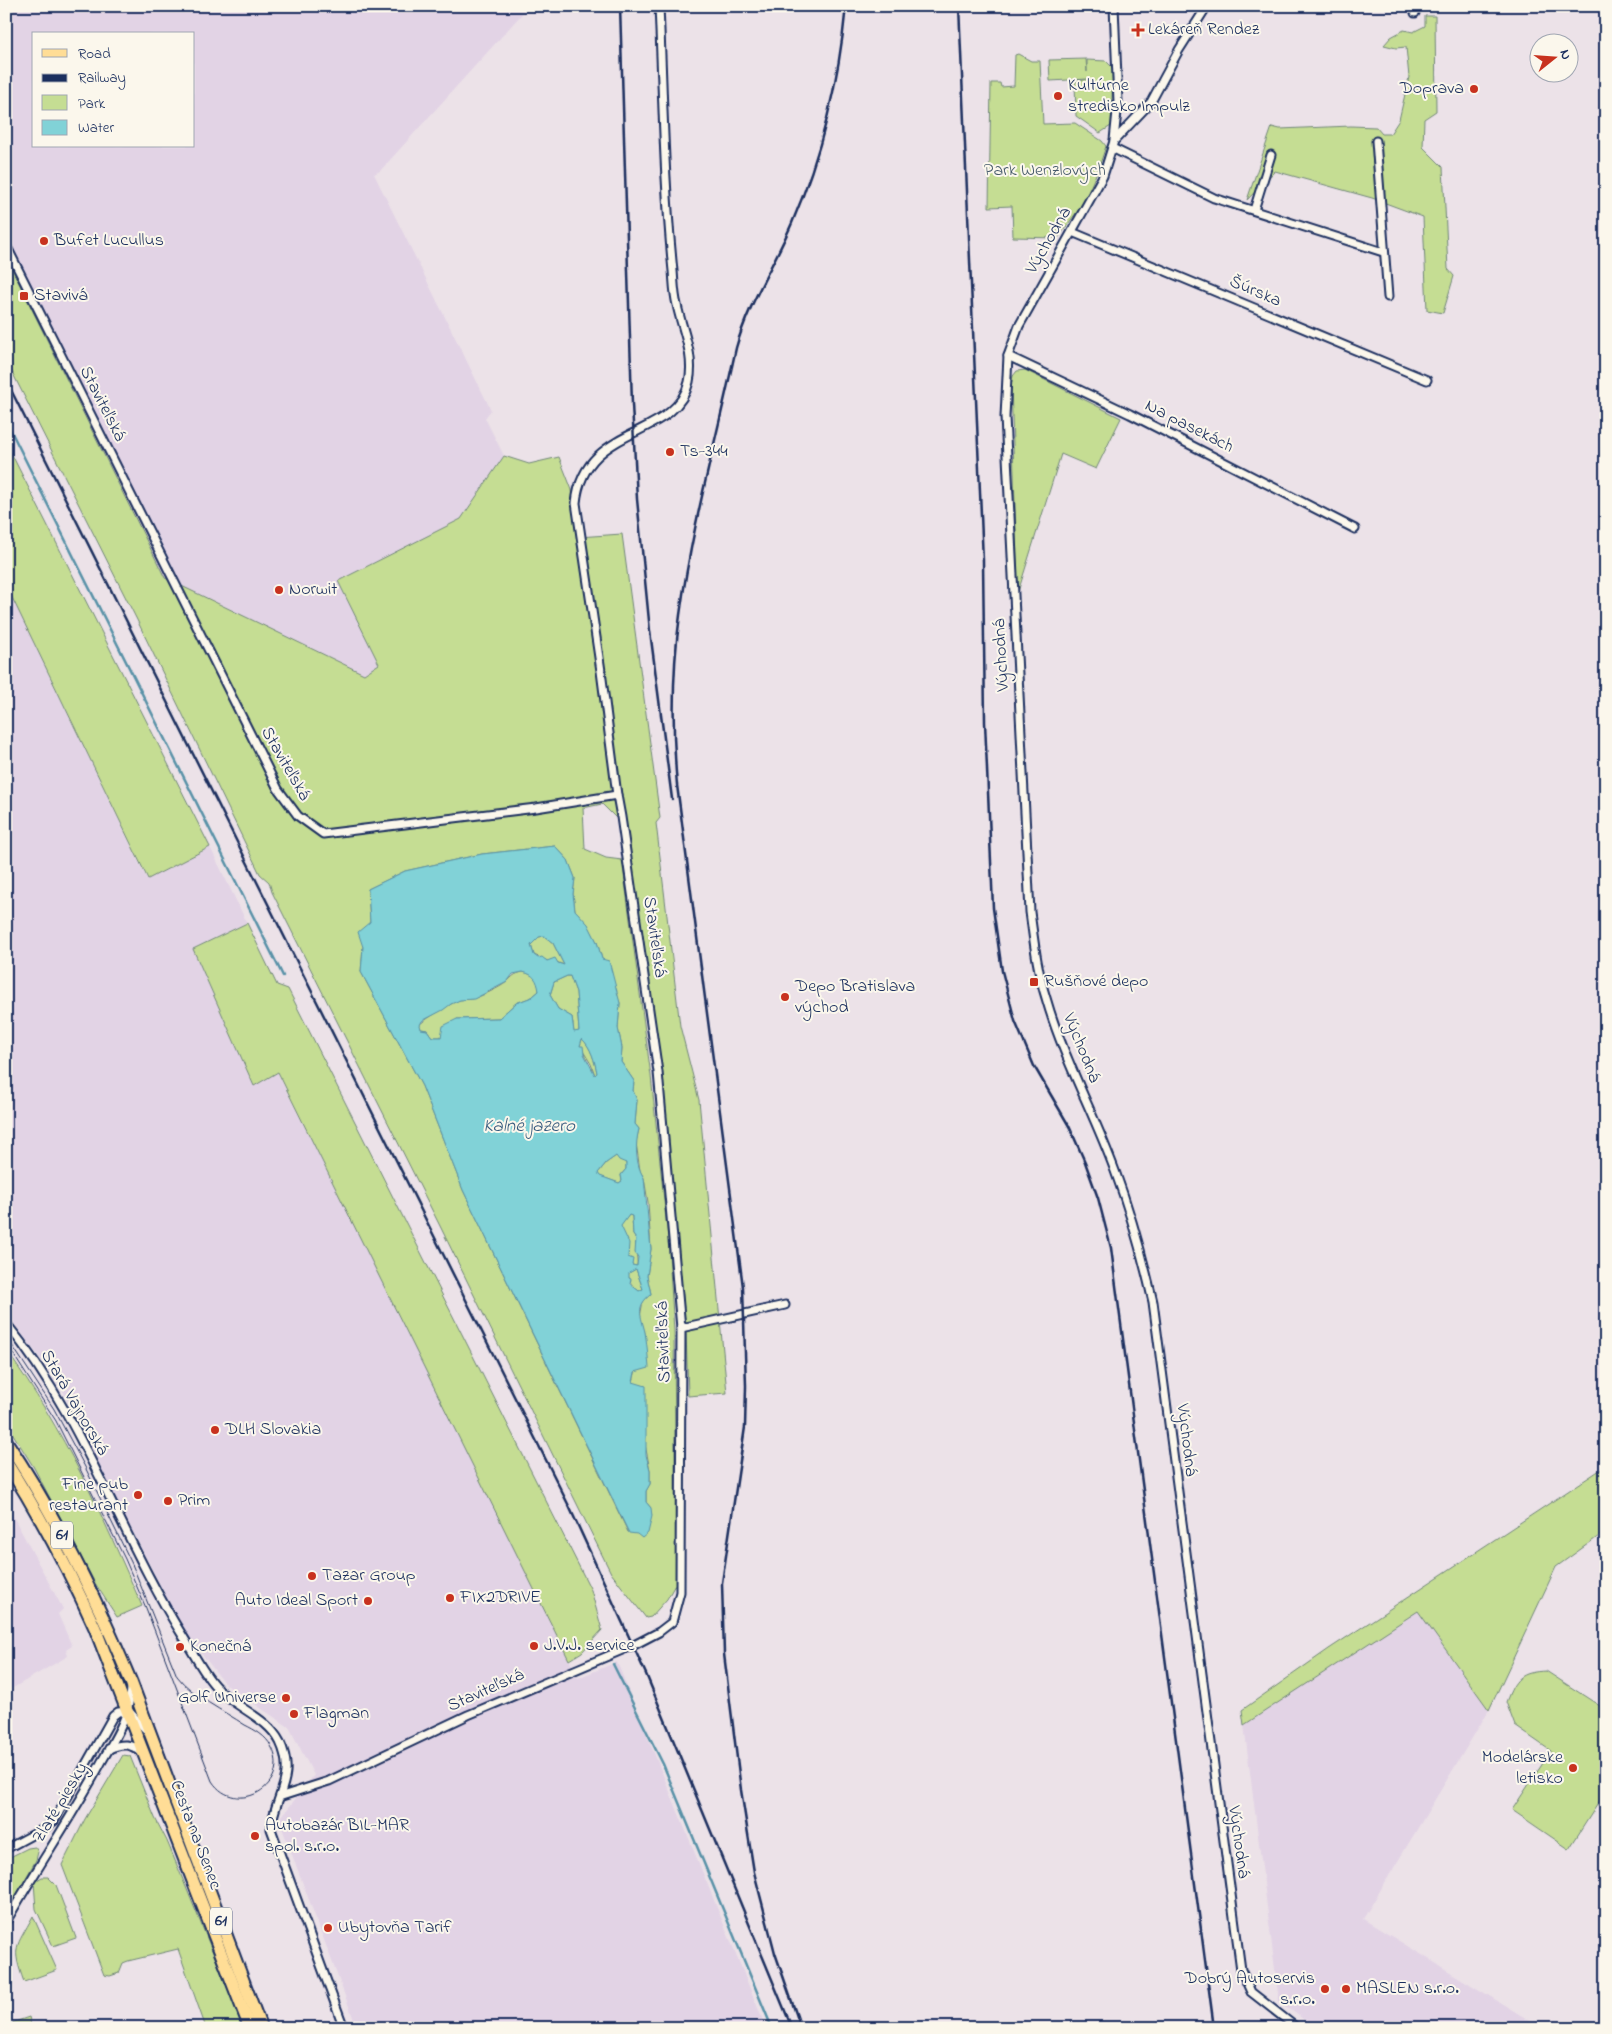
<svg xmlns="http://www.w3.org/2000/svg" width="1612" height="2034" viewBox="0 0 1612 2034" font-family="'Indie Flower',sans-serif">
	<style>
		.built { fill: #e2d3e5; fill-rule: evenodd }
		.green { fill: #c5dd93; stroke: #708678; fill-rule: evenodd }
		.water { fill: #81d2d7; stroke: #5891a7; fill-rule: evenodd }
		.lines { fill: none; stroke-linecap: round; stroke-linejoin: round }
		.stream { stroke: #5891a7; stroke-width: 2.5 }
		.street-casing { stroke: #1b2f5e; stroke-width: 11 }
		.primary-casing { stroke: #1b2f5e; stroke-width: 15 }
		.street { stroke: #fbf7ec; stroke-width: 7 }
		.primary { stroke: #ffdd96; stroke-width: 11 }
		.tram { stroke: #1b2f5e; stroke-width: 1 }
		.rail { stroke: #1b2f5e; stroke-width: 2.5 }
		.poi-dot { fill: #c8321e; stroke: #fbf7ec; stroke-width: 2 }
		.labels { text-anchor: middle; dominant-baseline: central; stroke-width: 4; stroke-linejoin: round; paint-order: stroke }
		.shield { fill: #fbf7ec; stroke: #5e6b89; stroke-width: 1 }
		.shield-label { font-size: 16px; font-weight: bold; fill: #1b2f5e }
		.poi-label { font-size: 18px; fill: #1b2f5e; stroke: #fbf7ec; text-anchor: start }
		.park-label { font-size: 18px; fill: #465a6b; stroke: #fbf7ec }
		.street-label { font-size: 18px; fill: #1b2f5e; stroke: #fbf7ec }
		.water-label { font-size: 19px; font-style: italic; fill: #34587c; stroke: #fbf7ec }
	</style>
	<rect width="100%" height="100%" fill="#ece2e8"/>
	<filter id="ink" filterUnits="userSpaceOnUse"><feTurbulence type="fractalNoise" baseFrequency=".02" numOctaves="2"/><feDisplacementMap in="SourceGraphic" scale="10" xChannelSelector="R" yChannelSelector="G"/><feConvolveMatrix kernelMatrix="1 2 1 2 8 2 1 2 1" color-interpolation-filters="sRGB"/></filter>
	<g filter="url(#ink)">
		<!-- built -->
		<g class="built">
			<path d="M 6,6 L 529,6 L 380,171 L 374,174 L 491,410 L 485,418 L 504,456 L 461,519 L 338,581 L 379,664 L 364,674 L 165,578 L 6,257 ZM 34,34 L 194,34 L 194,146 L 34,146 Z"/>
			<path d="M 6,585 L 147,879 L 210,847 L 247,923 L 193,949 L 254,1086 L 277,1072 L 429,1373 L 578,1678 L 617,1662 L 766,2028 L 357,2028 L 279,1820 L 314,1775 L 289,1727 L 225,1684 L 183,1629 L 96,1461 L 60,1384 L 6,1313 Z"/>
			<path d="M 6,1503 L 63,1609 L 58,1614 L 72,1646 L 66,1650 L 68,1656 L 6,1692 Z"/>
			<path d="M 1418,1610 L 1489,1710 L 1363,1919 L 1542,2028 L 1315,2028 L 1279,2001 L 1244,1725 Z"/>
		</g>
		<!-- green -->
		<g class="green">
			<path d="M 1425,16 L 1435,16 L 1436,111 L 1424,119 L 1423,147 L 1443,167 L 1448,269 L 1454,276 L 1443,313 L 1427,310 L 1423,217 L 1372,198 L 1275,171 L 1247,200 L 1272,127 L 1280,129 L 1351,126 L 1376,127 L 1382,134 L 1390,134 L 1399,120 L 1409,77 L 1406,47 L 1396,48 L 1384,45 L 1391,37 L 1404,30 L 1413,32 L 1425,26 Z"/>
			<path d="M 1018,54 L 1031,61 L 1040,61 L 1043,124 L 1075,123 L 1102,141 L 1106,146 L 1099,167 L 1084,202 L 1058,238 L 1013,237 L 1012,206 L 989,207 L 991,83 L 1000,83 L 1001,87 L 1014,86 L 1015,55 Z"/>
			<path d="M 1086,59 L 1087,72 L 1087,60 L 1106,61 L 1113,68 L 1111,126 L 1100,133 L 1076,116 L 1075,82 L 1088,79 L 1050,81 L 1049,60 Z"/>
			<path d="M 6,257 L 165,578 L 364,674 L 379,664 L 338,581 L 461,519 L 504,456 L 529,464 L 559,457 L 572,490 L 578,537 L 622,534 L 660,818 L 656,823 L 680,1026 L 699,1100 L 727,1393 L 688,1396 L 686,1331 L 662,1074 L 632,864 L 617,819 L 602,804 L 583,808 L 585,849 L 606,858 L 622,860 L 651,1076 L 668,1239 L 674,1331 L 676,1583 L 667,1599 L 651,1617 L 646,1618 L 611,1573 L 439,1224 L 272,892 L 269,882 L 260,874 L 137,620 L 6,360 ZM 555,846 L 568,860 L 575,878 L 573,894 L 575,910 L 588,925 L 597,942 L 602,959 L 620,1003 L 618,1028 L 622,1048 L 621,1062 L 634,1081 L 633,1091 L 637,1100 L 635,1124 L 639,1129 L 636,1142 L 640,1171 L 644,1178 L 648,1202 L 651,1249 L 647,1276 L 651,1294 L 643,1301 L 640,1317 L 645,1333 L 633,1382 L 650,1470 L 650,1484 L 646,1491 L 646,1502 L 651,1508 L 628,1532 L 463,1190 L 422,1086 L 361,972 L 363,946 L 370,922 L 368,889 L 405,871 L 482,854 Z"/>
			<path d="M 1025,370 L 1121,418 L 1096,469 L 1061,454 L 1018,592 L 1011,385 L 1013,376 L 1017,371 Z"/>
			<path d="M 6,443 L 210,847 L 148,879 L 6,585 Z"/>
			<path d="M 247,923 L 277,985 L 288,989 L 591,1590 L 602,1630 L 582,1652 L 569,1660 L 278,1072 L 254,1086 L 193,949 Z"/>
			<path d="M 544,936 L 553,943 L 564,965 L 551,960 L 548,961 L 534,955 L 531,945 L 539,937 Z"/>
			<path d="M 523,972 L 533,975 L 538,982 L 539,991 L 532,997 L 516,1003 L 499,1018 L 457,1019 L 441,1037 L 432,1037 L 427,1030 L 421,1029 L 419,1025 C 421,1022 455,1001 459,1000 C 464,999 470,1000 475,998 C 484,995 499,988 507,982 C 513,976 514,974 523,972 Z"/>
			<path d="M 567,976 L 570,976 L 576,992 L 579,1031 L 574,1033 L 572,1017 L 558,1009 L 550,995 L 554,982 Z"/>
			<path d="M 582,1039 C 591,1046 595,1062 597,1073 L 595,1075 L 591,1064 L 580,1046 Z"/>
			<path d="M 616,1156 L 626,1162 L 626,1169 L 621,1175 L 622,1181 L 619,1183 L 599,1176 L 598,1173 L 606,1163 Z"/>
			<path d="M 629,1215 L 632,1216 L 633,1235 L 636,1239 C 634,1247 638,1257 637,1266 L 632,1265 C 625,1253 627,1239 620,1226 Z"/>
			<path d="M 636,1269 L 643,1289 L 639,1291 C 632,1286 629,1282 628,1273 Z"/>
			<path d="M 6,1350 C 64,1429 103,1517 142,1606 L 117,1617 L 95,1583 L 33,1466 L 6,1423 Z"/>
			<path d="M 1606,1466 L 1606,1531 L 1556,1567 L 1489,1710 L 1418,1611 L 1244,1725 L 1242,1710 L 1329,1649 Z"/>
			<path d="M 1546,1671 L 1606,1710 L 1606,1791 L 1569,1849 L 1512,1810 L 1551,1751 L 1515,1726 L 1506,1702 C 1515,1679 1520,1672 1546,1671 Z"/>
			<path d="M 123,1755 L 130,1756 L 155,1818 L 167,1841 L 244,2028 L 206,2028 L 178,1949 L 128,1961 L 123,1963 L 119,1973 L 110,1976 L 104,1975 L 62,1865 L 85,1819 Z"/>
			<path d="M 35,1847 L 38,1852 L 36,1860 L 6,1913 L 6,1859 L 28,1848 Z"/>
			<path d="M 42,1877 L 48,1877 L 56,1885 L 76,1938 L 53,1946 L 36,1909 L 34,1882 Z"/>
			<path d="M 33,1916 L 57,1970 L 24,1982 C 11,1946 16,1948 33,1916 Z"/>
			<path d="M 29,2017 L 32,2028 L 6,2028 L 6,2025 Z"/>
		</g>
		<!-- water -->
		<path class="water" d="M 555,846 L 568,860 L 575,878 L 573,894 L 575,910 L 588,924 L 597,942 L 602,959 L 609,961 L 620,1003 L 618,1028 L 622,1048 L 621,1062 L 634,1081 L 633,1091 L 637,1100 L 635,1124 L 639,1129 C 635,1144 635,1164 644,1178 L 651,1249 L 647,1276 L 651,1294 C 635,1307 641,1315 645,1332 C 647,1344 648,1356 649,1368 L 635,1372 L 633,1382 L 646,1386 L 646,1455 L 650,1470 L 650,1484 L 646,1491 L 646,1502 L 651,1508 L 652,1516 L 648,1533 L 642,1538 L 637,1534 L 629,1533 L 463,1190 L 422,1086 L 361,972 L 363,947 L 358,932 L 370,922 L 368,889 L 405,871 L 482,854 ZM 544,936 L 553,943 L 564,965 L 558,963 L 555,958 L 547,961 L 542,957 L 538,958 L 534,955 L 531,945 L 539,937 ZM 523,972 C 534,975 537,979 539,991 L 532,997 L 516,1003 L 499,1018 L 457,1019 L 443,1026 L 441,1037 L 432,1037 L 427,1030 L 421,1029 L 420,1025 L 422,1021 L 443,1010 L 451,1004 L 460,1000 L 474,999 L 507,982 L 513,974 ZM 567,976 L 570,976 L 576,992 L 579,1031 L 574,1032 L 572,1017 L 558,1009 L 550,995 L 554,982 ZM 582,1039 C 591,1047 595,1062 597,1073 L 595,1075 L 584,1054 L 583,1046 L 580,1046 ZM 616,1156 L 619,1160 L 626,1163 L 626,1169 L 621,1175 L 622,1181 L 619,1183 L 600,1176 L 598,1173 L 606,1163 ZM 629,1215 L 632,1216 L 633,1235 L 636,1239 L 635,1253 L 638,1257 L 637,1266 L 632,1265 L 633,1259 L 628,1257 L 629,1243 L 621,1226 ZM 636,1269 L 643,1289 L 639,1291 L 630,1284 L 631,1279 L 629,1278 L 629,1273 Z"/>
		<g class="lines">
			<!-- stream -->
			<g class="stream">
				<path d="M 6,421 L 283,976"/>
				<path d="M 613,1664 L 663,1764 L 772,2028"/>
			</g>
			<defs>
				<g id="street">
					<path d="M 1114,6 L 1118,102 L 1114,140"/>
					<path d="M 1207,6 L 1179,50 L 1151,102 L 1114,141 L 1103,176 L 1019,326 L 1008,356 L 1005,417 L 1030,912 C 1034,941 1037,970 1046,998 C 1063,1058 1094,1113 1115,1171 C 1131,1214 1143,1258 1153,1302 L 1241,1970 L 1251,1992 L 1297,2028"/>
					<path d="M 1415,6 L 1415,13"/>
					<path d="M 1376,141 L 1388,297"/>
					<path d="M 1112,148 L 1214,198 L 1383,252"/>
					<path d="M 1254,210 L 1271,155"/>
					<path d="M 1072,232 L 1427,380"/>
					<path d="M 6,245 L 278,789 L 298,816 L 323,834 L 536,808 L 617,795 L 621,817 L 658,1072 L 681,1328 L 680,1592 L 672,1622 L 659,1632 L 634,1645 L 468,1715 L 329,1781 L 282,1796"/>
					<path d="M 1008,356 L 1130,414 L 1355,529"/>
					<path d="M 617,795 L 601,671 L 576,503 C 584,423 675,441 689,382 C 695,355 682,330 677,305 C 674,294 674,282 673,271 C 664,183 663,95 659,6"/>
					<path d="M 6,1323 C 83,1417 120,1536 184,1638 C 194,1654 204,1675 217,1688 C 236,1708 268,1718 280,1742 C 297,1778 274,1796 271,1829 L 344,2028"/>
					<path d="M 681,1328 L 785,1305"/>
					<path d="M 129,1711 L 145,1729"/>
					<path d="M 109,1749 C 122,1743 131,1743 142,1753"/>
					<path d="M 6,1849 L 45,1828 L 54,1821 L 113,1716 L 118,1712 L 128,1711"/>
					<path d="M 6,1922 C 37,1867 73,1816 102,1761 C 115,1738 130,1716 131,1688"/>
				</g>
				<g id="primary">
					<path d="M 6,1441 C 57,1517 96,1598 131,1682 L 261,2028"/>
					<path d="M 6,1462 C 40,1515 69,1570 95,1628 L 250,2028"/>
				</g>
			</defs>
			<!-- street casing -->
			<use href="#street" class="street-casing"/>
			<!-- primary casing -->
			<use href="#primary" class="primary-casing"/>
			<!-- street -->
			<use href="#street" class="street"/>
			<!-- primary -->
			<use href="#primary" class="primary"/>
			<!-- tram -->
			<path class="tram" d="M 6,1336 L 54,1409 L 85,1467 L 132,1564 L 177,1676 C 192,1696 224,1711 245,1725 C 255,1730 266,1736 271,1746 C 293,1785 236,1818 212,1781 L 146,1608 L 125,1559 L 56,1421 L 6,1343"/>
			<!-- rail -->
			<g class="rail">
				<path d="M 620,6 L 632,404 L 637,499 L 650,631 L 672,799"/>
				<path d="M 959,6 L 983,561 L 985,722 L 993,908 L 1002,971 L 1015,1021 L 1034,1066 L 1069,1126 L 1085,1162 L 1098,1198 L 1111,1248 L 1214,2028"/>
				<path d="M 6,380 L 569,1506 L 646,1674 L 792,2028"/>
				<path d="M 801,2028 L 775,1953 L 754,1872 L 741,1790 L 724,1654 L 722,1583 L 745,1427 L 746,1386 L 743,1287 L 677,785 C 672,728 672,671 680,615 C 692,525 717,437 736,348 C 748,304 774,265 792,223 C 821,155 839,80 846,6"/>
			</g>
		</g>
	</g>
	<!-- markers -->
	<g class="poi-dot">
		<path d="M1135.5 22.5h5v5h5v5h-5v5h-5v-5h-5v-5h5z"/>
		<circle cx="1474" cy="89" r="5"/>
		<circle cx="1058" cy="96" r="5"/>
		<circle cx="44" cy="241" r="5"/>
		<rect x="19" y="291" width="10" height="10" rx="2.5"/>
		<circle cx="670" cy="452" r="5"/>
		<circle cx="279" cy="590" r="5"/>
		<rect x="1029" y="977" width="10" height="10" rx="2.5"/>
		<circle cx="785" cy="997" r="5"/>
		<circle cx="215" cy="1430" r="5"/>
		<circle cx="138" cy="1495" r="5"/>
		<circle cx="168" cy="1501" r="5"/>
		<circle cx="312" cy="1576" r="5"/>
		<circle cx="450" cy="1598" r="5"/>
		<circle cx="368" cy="1601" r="5"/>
		<circle cx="534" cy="1646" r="5"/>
		<circle cx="180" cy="1647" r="5"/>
		<circle cx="286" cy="1698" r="5"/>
		<circle cx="294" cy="1714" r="5"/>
		<circle cx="1573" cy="1768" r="5"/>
		<circle cx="255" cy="1836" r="5"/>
		<circle cx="328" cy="1928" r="5"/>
		<circle cx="1325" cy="1989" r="5"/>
		<circle cx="1346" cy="1989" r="5"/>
	</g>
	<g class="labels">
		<!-- shield labels -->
		<g class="shield">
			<rect x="51" y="1521.5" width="22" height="27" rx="4"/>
			<rect x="210" y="1907.5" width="22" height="27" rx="4"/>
		</g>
		<g class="shield-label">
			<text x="62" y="1535">61</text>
			<text x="221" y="1921">61</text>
		</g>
		<!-- poi labels -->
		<g class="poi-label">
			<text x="1148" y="30">Lekáreň Rendez</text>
			<text x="1068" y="86">Kultúrne<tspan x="1068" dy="21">stredisko Impulz</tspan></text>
			<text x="1464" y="89" text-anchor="end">Doprava</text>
			<text x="54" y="241">Bufet Lucullus</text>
			<text x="34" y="296">Stavivá</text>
			<text x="680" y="452">Ts-344</text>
			<text x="289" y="590">Norwit</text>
			<text x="1044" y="982">Rušňové depo</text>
			<text x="795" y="987">Depo Bratislava<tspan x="795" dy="21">východ</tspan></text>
			<text x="225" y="1430">DLH Slovakia</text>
			<text x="128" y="1485" text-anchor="end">Fine pub<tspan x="128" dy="21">restaurant</tspan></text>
			<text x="178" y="1501">Prim</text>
			<text x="322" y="1576">Tazar Group</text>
			<text x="460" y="1598">FIX2DRIVE</text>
			<text x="358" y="1601" text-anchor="end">Auto Ideal Sport</text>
			<text x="544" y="1646">J.V.J. service</text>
			<text x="190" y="1647">Konečná</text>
			<text x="276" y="1698" text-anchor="end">Golf Universe</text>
			<text x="304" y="1714">Flagman</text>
			<text x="1563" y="1758" text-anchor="end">Modelárske<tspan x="1563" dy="21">letisko</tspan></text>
			<text x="265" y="1826">Autobazár BIL-MAR<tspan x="265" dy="21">spol. s.r.o.</tspan></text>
			<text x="338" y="1928">Ubytovňa Tarif</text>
			<text x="1315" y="1979" text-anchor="end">Dobrý Autoservis<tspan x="1315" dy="21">s.r.o.</tspan></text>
			<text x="1356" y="1989">MASLEN s.r.o.</text>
		</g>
		<!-- park labels -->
		<g class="park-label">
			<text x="1045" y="171">Park Wenzlových</text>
		</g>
		<!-- street labels -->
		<g class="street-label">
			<text transform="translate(1049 241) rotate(-60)">Východná</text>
			<text transform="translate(1255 292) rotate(23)">Šúrska</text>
			<text transform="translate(102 404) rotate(63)">Staviteľská</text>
			<text transform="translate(1189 427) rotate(27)">Na pasekách</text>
			<text transform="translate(1002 655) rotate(-93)">Východná</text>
			<text transform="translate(285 764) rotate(60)">Staviteľská</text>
			<text transform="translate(654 937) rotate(82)">Staviteľská</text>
			<text transform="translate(1081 1048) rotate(68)">Východná</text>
			<text transform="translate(664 1342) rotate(-92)">Staviteľská</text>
			<text transform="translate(74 1403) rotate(60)">Stará Vajnorská</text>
			<text transform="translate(1186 1440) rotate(83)">Východná</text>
			<text transform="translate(486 1691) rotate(-24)">Staviteľská</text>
			<text transform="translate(61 1803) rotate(-59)">Zlaté piesky</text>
			<text transform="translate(195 1835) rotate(69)">Cesta na Senec</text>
			<text transform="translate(1238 1842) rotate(82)">Východná</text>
		</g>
		<!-- water labels -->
		<g class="water-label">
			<text x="529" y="1126">Kalné jazero</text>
		</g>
	</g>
	<!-- margin -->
	<rect width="1612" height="2034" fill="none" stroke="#fbf7ec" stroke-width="25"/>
	<rect x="12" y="12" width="1587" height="2009" fill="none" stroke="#1b2f5e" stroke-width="2" filter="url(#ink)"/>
	<!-- legend -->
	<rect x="32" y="32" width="162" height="115" fill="#fbf7ec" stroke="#a1a7b3"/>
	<rect x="42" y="49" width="25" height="8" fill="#ffdd96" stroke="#a1a7b3"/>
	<text x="78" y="58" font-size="15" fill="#1b2f5e">Road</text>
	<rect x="42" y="74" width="25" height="8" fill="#1b2f5e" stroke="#a1a7b3"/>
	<text x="78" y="82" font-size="15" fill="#1b2f5e">Railway</text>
	<rect x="42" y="95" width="25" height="15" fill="#c5dd93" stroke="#a1a7b3"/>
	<text x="78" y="108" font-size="15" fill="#1b2f5e">Park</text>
	<rect x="42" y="120" width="25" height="15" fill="#81d2d7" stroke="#a1a7b3"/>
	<text x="78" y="132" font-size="15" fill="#1b2f5e">Water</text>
	<!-- north arrow -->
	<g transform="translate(1554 58) rotate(73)"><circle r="24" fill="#fbf7ec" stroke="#a1a7b3"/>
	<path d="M0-4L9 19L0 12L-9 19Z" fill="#c8321e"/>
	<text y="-8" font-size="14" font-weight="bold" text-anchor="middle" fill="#1b2f5e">N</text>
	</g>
</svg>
